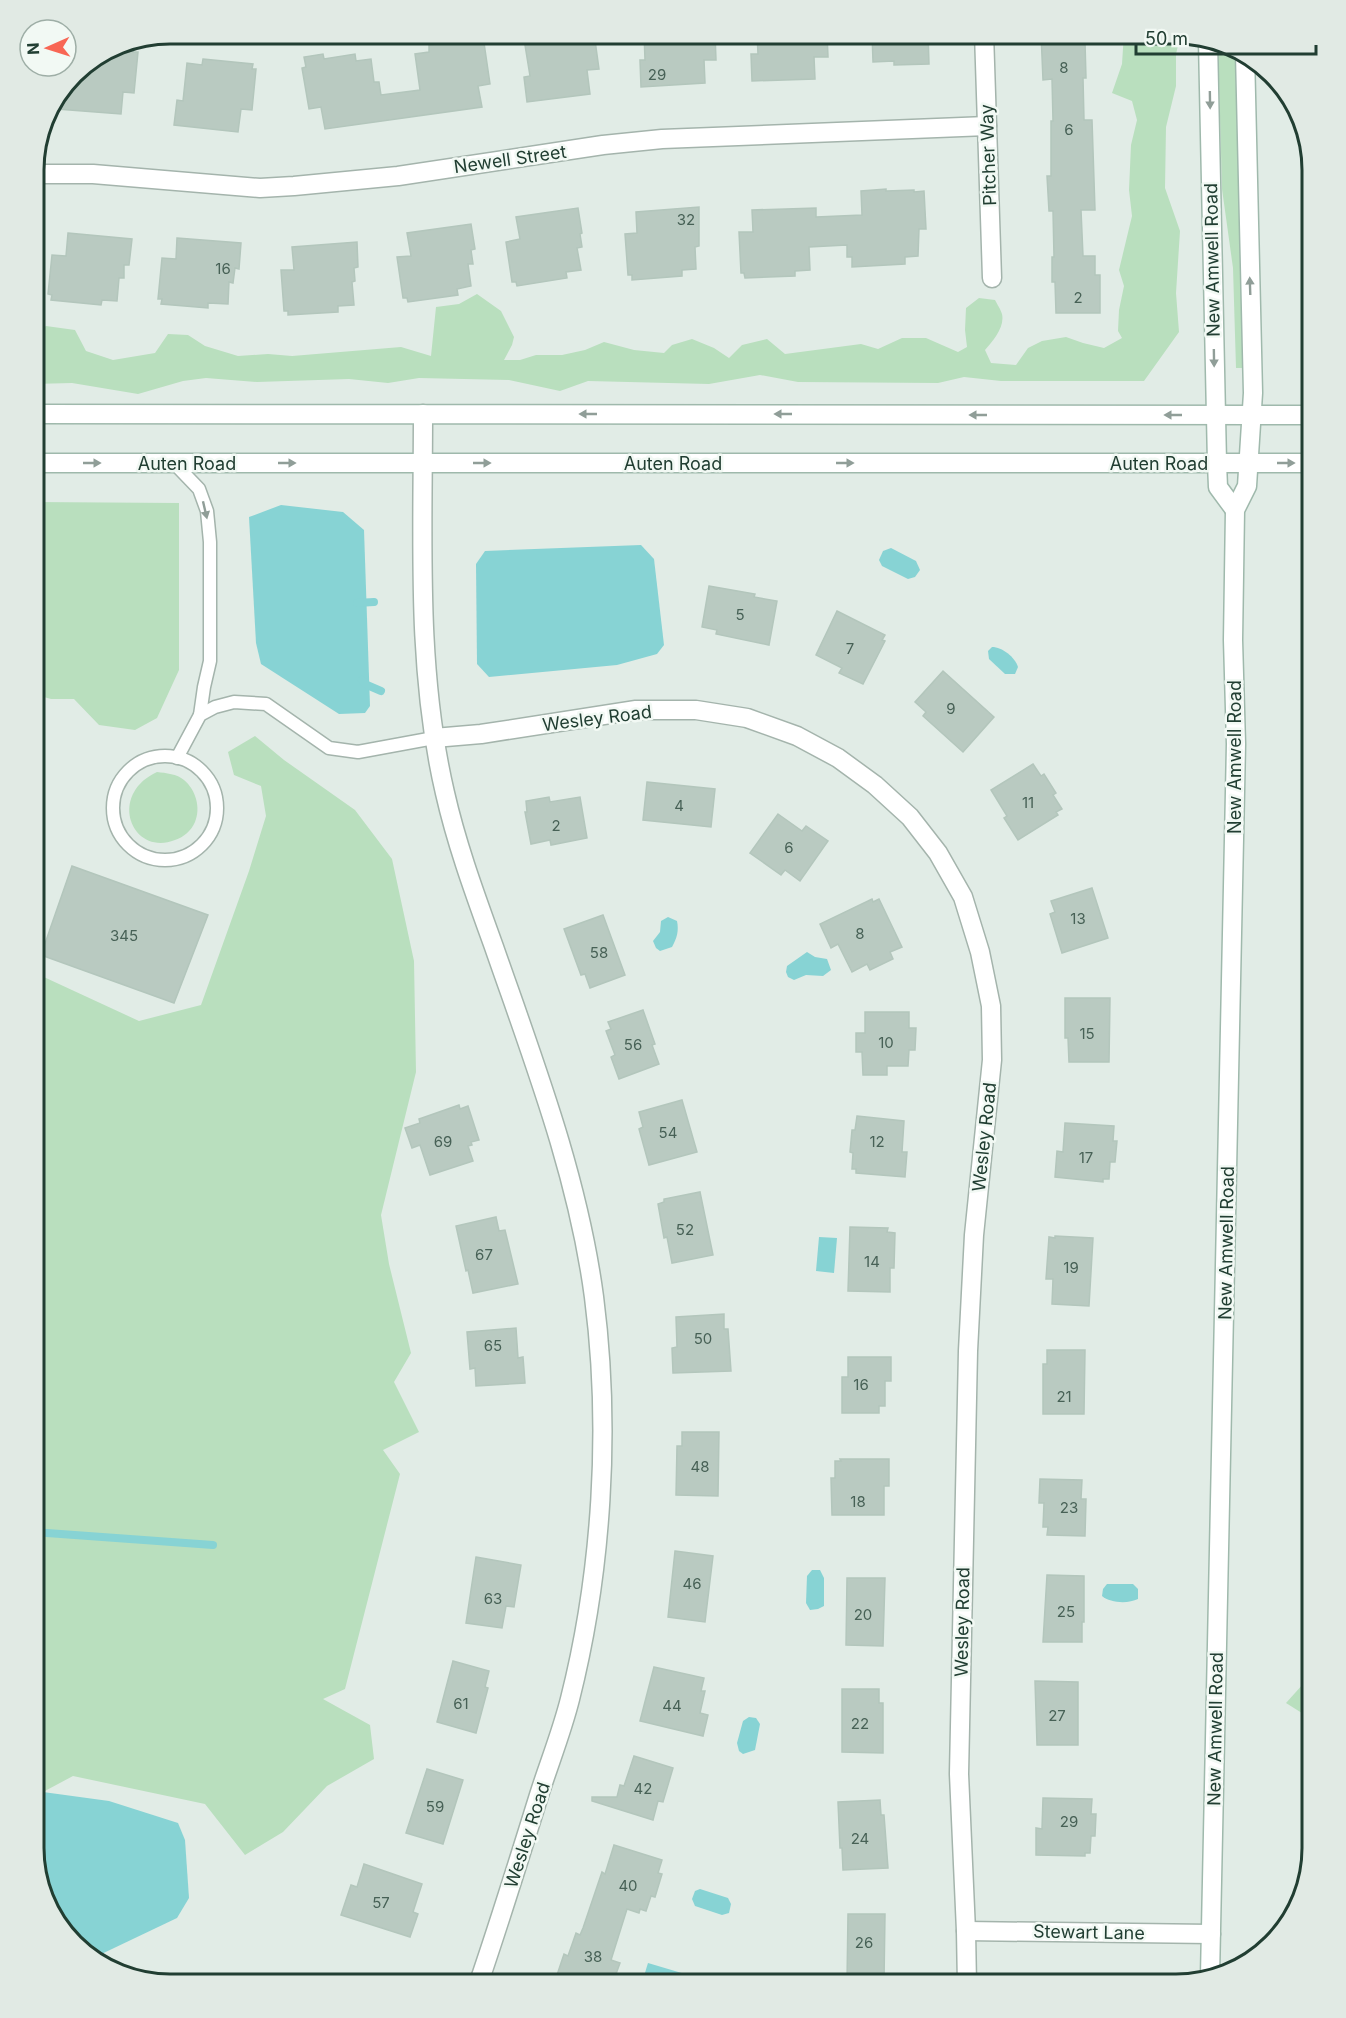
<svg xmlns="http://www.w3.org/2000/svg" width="1346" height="2018" viewBox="0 0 1346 2018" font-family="Inter,sans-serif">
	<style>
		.green { fill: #b9dfbe }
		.water { fill: #87d3d4 }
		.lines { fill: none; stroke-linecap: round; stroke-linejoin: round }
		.stream { stroke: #87d3d4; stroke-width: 8 }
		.building { fill: #b9cac1; stroke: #b3c6bc; stroke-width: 1.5 }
		.lane-casing { stroke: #a4b4ac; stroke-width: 15 }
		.street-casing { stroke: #a4b4ac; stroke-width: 21 }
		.secondary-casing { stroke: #9fb9ac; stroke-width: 21 }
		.lane { stroke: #fff; stroke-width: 12 }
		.street { stroke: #fff; stroke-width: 18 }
		.secondary { stroke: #fff; stroke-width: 18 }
		.oneway { fill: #909e98 }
		.labels { text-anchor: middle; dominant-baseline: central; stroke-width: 5; stroke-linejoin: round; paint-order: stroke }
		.number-label { font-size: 15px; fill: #476156 }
		.street-label { font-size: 18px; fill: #213e32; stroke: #f2f9f4 }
		.rim { fill: none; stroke: #213e32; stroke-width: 3 }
	</style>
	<rect width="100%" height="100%" fill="#e1ece6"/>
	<!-- green -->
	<g class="green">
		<path d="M 1124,33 L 1181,33 L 1176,54 L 1176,86 L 1166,127 L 1165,188 L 1180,231 L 1176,293 L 1179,332 L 1144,381 L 1001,381 L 964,377 L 938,383 L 798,382 L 760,375 L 709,384 L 588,381 L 560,391 L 509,380 L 419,378 L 388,383 L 349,379 L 257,382 L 206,378 L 183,381 L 138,394 L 72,383 L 33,384 L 33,334 L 46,326 L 75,330 L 86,351 L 113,360 L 155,353 L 168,334 L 188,335 L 205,346 L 238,356 L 268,354 L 292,356 L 401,347 L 431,356 L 436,307 L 459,304 L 477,294 L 501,311 L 514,337 L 512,345 L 504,360 L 520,360 L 536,355 L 562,355 L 585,350 L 604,342 L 634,350 L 664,353 L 672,345 L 692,339 L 714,348 L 729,358 L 742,345 L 767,339 L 785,354 L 861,344 L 878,349 L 902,338 L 926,338 L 958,352 L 967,347 L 965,330 L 966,308 L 979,298 L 995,300 C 997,304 1001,310 1002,314 C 1005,327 993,341 985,350 L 991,363 L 1016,365 L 1028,348 L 1042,341 L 1066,337 L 1083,343 L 1104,348 L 1122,338 L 1118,331 L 1119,310 L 1124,286 L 1119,270 L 1132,216 L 1129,190 L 1131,145 L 1137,120 L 1132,101 L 1112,93 L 1122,64 Z"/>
		<path d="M 1218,44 L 1235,50 L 1243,368 L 1236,368 L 1233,268 L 1222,189 Z"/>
		<path d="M 33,502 L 179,503 L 179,670 L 157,718 L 135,730 L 99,725 L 74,699 L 51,699 L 33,694 Z"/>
		<path d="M 255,736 L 284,760 L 355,810 L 392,859 L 414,961 L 416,1072 L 381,1215 L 389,1264 L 411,1353 L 394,1382 L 419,1432 L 383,1450 L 400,1474 L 345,1689 L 323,1699 L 370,1725 L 374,1759 L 327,1786 L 283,1832 L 245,1855 L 205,1804 L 73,1776 L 43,1792 L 33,1811 L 33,972 L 139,1021 L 201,1005 L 249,871 L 266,816 L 261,786 L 234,775 L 228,752 Z"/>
		<path d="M 157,772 C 166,773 177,774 184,780 C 196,790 201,808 195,822 C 191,831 184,837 175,840 C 132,857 107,795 157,772 Z"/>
		<path d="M 1313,1673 L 1313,1720 L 1286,1703 Z"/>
	</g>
	<!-- water -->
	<g class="water">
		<path d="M 281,505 L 343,512 L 364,530 L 370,706 L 365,713 L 339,714 L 261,664 L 256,643 L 249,517 Z"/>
		<path d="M 641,545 L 654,559 L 664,645 L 657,654 L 617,665 L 489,677 L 477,664 L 476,564 L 485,551 Z"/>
		<path d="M 891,548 L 916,561 L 920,570 L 915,577 L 908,579 L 882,566 L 879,560 L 883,551 Z"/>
		<path d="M 992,647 C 1002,647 1015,657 1018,667 L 1015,674 L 1005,674 L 989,659 L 988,651 Z"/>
		<path d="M 668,917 L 677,921 C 679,931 677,938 672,947 L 660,951 L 656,948 L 653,941 L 660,932 L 661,921 Z"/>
		<path d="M 807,952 L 815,957 L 827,959 L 831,970 L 823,976 L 806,975 L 794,980 L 788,977 L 786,972 L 787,966 Z"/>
		<path d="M 819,1237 L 837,1238 L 834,1273 L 816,1271 Z"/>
		<path d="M 812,1570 L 820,1570 L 824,1578 L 824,1606 L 818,1609 L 810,1610 L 806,1603 L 807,1576 Z"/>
		<path d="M 1107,1584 L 1133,1584 L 1138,1589 L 1138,1599 C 1128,1604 1110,1603 1102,1596 L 1103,1589 Z"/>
		<path d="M 749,1717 L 756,1718 L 760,1724 L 755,1750 L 743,1754 L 739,1751 L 737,1743 L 743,1721 Z"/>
		<path d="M 43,1792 L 109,1801 L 178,1823 L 185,1840 L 189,1898 L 177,1918 L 91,1959 L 51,1916 L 33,1849 L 33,1811 Z"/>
		<path d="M 700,1889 L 728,1898 L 731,1904 L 729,1913 L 722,1915 L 695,1906 L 692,1899 L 695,1891 Z"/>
		<path d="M 648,1963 L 685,1974 L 682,1985 L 673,1985 L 644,1976 Z"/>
	</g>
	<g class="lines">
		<!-- stream -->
		<g class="stream">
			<path d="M 357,603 L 374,602"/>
			<path d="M 362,680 L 367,685 L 381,691"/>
			<path d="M 33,1532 L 213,1545"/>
		</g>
	</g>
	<!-- building -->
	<g class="building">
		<path d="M 537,33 L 594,33 L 599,69 L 587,70 L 590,94 L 527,102 L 524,77 L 530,76 L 524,39 L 537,37 Z"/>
		<path d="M 644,33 L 715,33 L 716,60 L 704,60 L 705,83 L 641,87 L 640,60 L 645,60 Z"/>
		<path d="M 757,33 L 827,33 L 828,57 L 814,57 L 815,79 L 752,81 L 751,54 L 758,54 Z"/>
		<path d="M 872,33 L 928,33 L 929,64 L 894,65 L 894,61 L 873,62 Z"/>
		<path d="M 1041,33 L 1082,33 L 1082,42 L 1085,42 L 1086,78 L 1083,78 L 1084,120 L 1092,120 L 1095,210 L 1081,210 L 1083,256 L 1095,256 L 1095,275 L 1100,275 L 1100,313 L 1056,313 L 1055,282 L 1052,282 L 1052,257 L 1054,257 L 1053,211 L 1049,211 L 1047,176 L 1051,176 L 1051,121 L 1053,121 L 1052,79 L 1043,80 Z"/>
		<path d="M 479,38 L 480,44 L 484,43 L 490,84 L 478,86 L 482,107 L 325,129 L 321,107 L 309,109 L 302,68 L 306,67 L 304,57 L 323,54 L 324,59 L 355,54 L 356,61 L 371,59 L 374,82 L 379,82 L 381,95 L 420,90 L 415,54 L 429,52 L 429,45 Z"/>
		<path d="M 135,40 L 133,52 L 138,52 L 134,93 L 123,92 L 121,114 L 57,109 L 58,95 L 73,73 L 118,43 Z"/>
		<path d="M 203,59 L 253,64 L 252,69 L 256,69 L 252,110 L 241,109 L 238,132 L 174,125 L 177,100 L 183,101 L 187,63 L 202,65 Z"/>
		<path d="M 886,189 L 886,191 L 914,190 L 914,192 L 924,191 L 926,229 L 919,229 L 918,256 L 905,257 L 905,264 L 852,267 L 852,257 L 847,257 L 847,245 L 809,247 L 810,270 L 795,271 L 795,276 L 745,278 L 744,273 L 741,273 L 739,232 L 753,232 L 752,210 L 816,208 L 816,217 L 862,215 L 861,191 Z"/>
		<path d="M 699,207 L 699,246 L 695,247 L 696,269 L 682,270 L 682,276 L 632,280 L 632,275 L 628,275 L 625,234 L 637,233 L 636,212 Z"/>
		<path d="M 578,208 L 582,233 L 580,234 L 582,247 L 577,248 L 581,270 L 566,272 L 567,278 L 517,286 L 516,282 L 512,282 L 506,242 L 520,239 L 516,217 Z"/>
		<path d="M 471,224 L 475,249 L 471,250 L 473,264 L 468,264 L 471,286 L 457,289 L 458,295 L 408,302 L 407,298 L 403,298 L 397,257 L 411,256 L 407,233 Z"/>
		<path d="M 68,233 L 132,239 L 129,265 L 124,265 L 124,278 L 119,278 L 117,301 L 102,300 L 101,305 L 51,300 L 52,295 L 48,294 L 52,255 L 66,256 Z"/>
		<path d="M 177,238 L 241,243 L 239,269 L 235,268 L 233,283 L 229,282 L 228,304 L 208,303 L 208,308 L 161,304 L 162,299 L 158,299 L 162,258 L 176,259 Z"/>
		<path d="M 357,242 L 358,267 L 354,268 L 355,281 L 352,282 L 354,305 L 338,306 L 338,312 L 288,315 L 288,311 L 284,311 L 281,270 L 294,270 L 292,247 Z"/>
		<path d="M 709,586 L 755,594 L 754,597 L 777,601 L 769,645 L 716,634 L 717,630 L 702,627 Z"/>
		<path d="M 837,611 L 885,635 L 882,640 L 885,641 L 863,684 L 839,673 L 842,668 L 816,655 Z"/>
		<path d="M 943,671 L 994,717 L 963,752 L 923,716 L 926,712 L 915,702 Z"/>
		<path d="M 1033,764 L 1041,776 L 1044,774 L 1056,793 L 1053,795 L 1062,809 L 1056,812 L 1058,815 L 1018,840 L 1004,818 L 1007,816 L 991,790 Z"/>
		<path d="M 647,782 L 715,789 L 711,827 L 643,820 Z"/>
		<path d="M 549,797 L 550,802 L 580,797 L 587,838 L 551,845 L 550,840 L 531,844 L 525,812 L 527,812 L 526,801 Z"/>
		<path d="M 778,814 L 802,831 L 806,826 L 828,841 L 800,881 L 785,870 L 781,875 L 750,853 Z"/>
		<path d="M 72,866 L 208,915 L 174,1003 L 41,955 Z"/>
		<path d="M 1092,888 L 1108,938 L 1062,953 L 1050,914 L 1055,912 L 1051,901 Z"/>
		<path d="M 872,899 L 873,902 L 879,899 L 902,947 L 890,952 L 893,959 L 870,970 L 867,964 L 852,972 L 838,944 L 831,948 L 820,924 Z"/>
		<path d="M 603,915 L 625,975 L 590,988 L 585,974 L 581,975 L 564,929 Z"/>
		<path d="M 1065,998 L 1110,998 L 1109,1062 L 1069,1062 L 1068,1038 L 1065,1038 Z"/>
		<path d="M 643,1010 L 655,1044 L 652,1045 L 659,1064 L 619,1079 L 611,1057 L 615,1055 L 606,1031 L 611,1029 L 608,1022 Z"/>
		<path d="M 865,1012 L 909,1012 L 909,1028 L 916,1028 L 915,1050 L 909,1050 L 908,1066 L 887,1066 L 887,1075 L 863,1075 L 862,1052 L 856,1052 L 856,1033 L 865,1033 Z"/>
		<path d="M 682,1100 L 697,1152 L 649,1165 L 639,1129 L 643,1127 L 639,1112 Z"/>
		<path d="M 459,1105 L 460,1109 L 468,1106 L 479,1140 L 471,1142 L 472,1145 L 468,1146 L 473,1161 L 430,1175 L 420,1145 L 412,1148 L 405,1128 L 420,1123 L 419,1119 Z"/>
		<path d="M 857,1116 L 904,1121 L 902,1152 L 907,1152 L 905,1177 L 856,1173 L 856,1169 L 852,1169 L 853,1153 L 850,1152 L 852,1130 L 855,1130 Z"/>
		<path d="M 1065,1123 L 1114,1126 L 1113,1141 L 1117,1141 L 1115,1162 L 1110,1162 L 1109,1179 L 1103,1179 L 1103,1182 L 1055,1177 L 1057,1151 L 1063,1152 Z"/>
		<path d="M 700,1192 L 713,1255 L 672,1263 L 667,1237 L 664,1238 L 658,1204 L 664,1202 L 664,1199 Z"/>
		<path d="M 496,1217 L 499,1231 L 505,1230 L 518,1284 L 473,1293 L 468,1270 L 466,1271 L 456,1226 Z"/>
		<path d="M 850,1227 L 888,1228 L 887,1232 L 895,1233 L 894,1268 L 890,1268 L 890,1292 L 848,1291 Z"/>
		<path d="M 1055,1236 L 1093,1238 L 1089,1306 L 1052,1304 L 1053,1279 L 1046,1279 L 1049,1237 L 1055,1238 Z"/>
		<path d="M 724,1314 L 724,1329 L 728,1329 L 731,1371 L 673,1373 L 672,1348 L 677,1347 L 676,1317 Z"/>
		<path d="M 516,1328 L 518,1358 L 523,1357 L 525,1383 L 476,1386 L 475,1368 L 470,1369 L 467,1332 Z"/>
		<path d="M 1047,1350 L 1085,1350 L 1084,1414 L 1043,1414 L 1043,1364 L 1047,1364 Z"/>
		<path d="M 848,1357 L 891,1357 L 891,1381 L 885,1381 L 885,1406 L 879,1406 L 879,1413 L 842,1413 L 842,1377 L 848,1377 Z"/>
		<path d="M 682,1432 L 719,1432 L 718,1496 L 676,1495 L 677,1446 L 682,1446 Z"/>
		<path d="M 840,1459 L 889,1459 L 889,1486 L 884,1486 L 884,1515 L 832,1515 L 831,1478 L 835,1478 L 835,1461 L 841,1461 Z"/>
		<path d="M 1040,1479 L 1082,1480 L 1081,1499 L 1086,1499 L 1085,1536 L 1047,1535 L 1048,1527 L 1043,1527 L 1044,1503 L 1039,1503 Z"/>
		<path d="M 675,1551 L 713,1556 L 705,1622 L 668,1617 Z"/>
		<path d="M 476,1557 L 521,1565 L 514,1607 L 506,1606 L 502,1628 L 466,1623 Z"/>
		<path d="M 1047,1575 L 1084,1576 L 1084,1622 L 1082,1622 L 1082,1642 L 1043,1642 Z"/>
		<path d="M 847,1578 L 885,1578 L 883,1646 L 846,1645 Z"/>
		<path d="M 453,1661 L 489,1671 L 485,1687 L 488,1688 L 476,1733 L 437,1722 Z"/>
		<path d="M 654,1667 L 704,1678 L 701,1691 L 705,1691 L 700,1713 L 708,1715 L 703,1736 L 640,1721 Z"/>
		<path d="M 1035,1681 L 1078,1682 L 1078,1745 L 1037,1745 Z"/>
		<path d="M 842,1689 L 879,1689 L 879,1703 L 883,1703 L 883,1753 L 842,1752 Z"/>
		<path d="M 634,1756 L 673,1768 L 663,1802 L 658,1801 L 653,1820 L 592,1801 L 592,1797 L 617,1797 L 620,1785 L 624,1786 Z"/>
		<path d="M 427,1769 L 463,1780 L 443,1844 L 406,1833 Z"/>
		<path d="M 1043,1798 L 1092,1799 L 1091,1814 L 1096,1814 L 1095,1836 L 1091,1836 L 1090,1853 L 1085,1853 L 1085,1856 L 1036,1855 L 1036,1828 L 1042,1829 Z"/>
		<path d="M 880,1800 L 881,1815 L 884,1815 L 888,1868 L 843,1870 L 842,1848 L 840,1848 L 838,1802 Z"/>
		<path d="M 614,1845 L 662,1860 L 658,1873 L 662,1874 L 655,1897 L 651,1896 L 646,1911 L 640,1909 L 639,1913 L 627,1909 L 611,1960 L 620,1963 L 612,1985 L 577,1985 L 556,1978 L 564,1954 L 568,1956 L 576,1933 L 580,1935 L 583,1928 L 602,1872 L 605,1874 Z"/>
		<path d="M 364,1864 L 422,1884 L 413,1912 L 418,1914 L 410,1937 L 341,1915 L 351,1885 L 357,1887 Z"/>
		<path d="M 848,1914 L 885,1914 L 884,1982 L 847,1982 Z"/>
	</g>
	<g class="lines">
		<defs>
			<g id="lane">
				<path d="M 174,463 L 199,489 L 207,511 L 210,542 L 210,661 L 204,687 L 200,715"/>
				<circle cx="165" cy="808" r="52"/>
				<path d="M 177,758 L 200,715 L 215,707 L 234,702 L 266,704 L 329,748 L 358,752 L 434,738"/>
			</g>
			<g id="street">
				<path d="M 984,33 L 992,278"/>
				<path d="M 33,174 L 93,174 L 260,188 L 294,186 L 398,176 L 603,145 L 662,139 L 987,126"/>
				<path d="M 423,414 C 423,540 416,669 445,793 C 457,846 476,897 494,947 C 534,1062 578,1176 594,1297 C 611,1428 602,1572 570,1699 C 562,1731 550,1761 540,1792 C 520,1856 500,1921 478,1985"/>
				<path d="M 434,738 L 481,734 L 636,710 L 696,710 L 747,718 L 797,736 L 838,758 L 875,785 L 910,817 L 938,853 L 963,897 L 980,952 L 991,1006 L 992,1060 L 974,1235 L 968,1351 L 959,1774 L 966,1931 L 967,1985"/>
				<path d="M 966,1931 L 1211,1934"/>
			</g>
			<g id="secondary">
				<path d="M 1208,41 L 1217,463 L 1218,487 L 1235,510"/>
				<path d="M 33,414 L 1313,415"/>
				<path d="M 33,463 L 1313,463"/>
				<path d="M 1210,1976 L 1236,744 L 1233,640 L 1235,510 L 1247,486 L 1253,393 L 1245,53"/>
			</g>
		</defs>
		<!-- lane casing -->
		<use href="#lane" class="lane-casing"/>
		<!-- street casing -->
		<use href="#street" class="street-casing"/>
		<!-- secondary casing -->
		<use href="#secondary" class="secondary-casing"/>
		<!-- lane -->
		<use href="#lane" class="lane"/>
		<!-- street -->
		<use href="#street" class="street"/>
		<!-- secondary -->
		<use href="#secondary" class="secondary"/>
	</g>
	<!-- one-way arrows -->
	<defs><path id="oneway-solid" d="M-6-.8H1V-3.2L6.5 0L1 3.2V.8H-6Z" transform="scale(1.5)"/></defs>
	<g class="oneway">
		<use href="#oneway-solid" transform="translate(1210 100) rotate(89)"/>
		<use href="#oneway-solid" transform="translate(1250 286) rotate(-92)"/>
		<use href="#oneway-solid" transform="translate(1214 358) rotate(89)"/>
		<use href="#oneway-solid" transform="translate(588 414) rotate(-180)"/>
		<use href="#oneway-solid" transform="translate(783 414) rotate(-180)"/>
		<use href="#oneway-solid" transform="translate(978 415) rotate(-180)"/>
		<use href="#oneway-solid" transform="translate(1173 415) rotate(-180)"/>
		<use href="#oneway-solid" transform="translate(92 463)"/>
		<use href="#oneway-solid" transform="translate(287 463)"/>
		<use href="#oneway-solid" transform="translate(482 463)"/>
		<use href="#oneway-solid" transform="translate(845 463)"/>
		<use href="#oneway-solid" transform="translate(1286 463)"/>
		<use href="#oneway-solid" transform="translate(205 510) rotate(77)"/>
	</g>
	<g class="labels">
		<!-- number labels -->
		<g class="number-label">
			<text x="1064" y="67">8</text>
			<text x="657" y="74">29</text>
			<text x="1069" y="129">6</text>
			<text x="686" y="219">32</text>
			<text x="223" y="268">16</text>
			<text x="1078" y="297">2</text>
			<text x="740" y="614">5</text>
			<text x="850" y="648">7</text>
			<text x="951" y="708">9</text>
			<text x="1028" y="802">11</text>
			<text x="679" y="805">4</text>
			<text x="556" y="825">2</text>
			<text x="789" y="847">6</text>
			<text x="1078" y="918">13</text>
			<text x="860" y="933">8</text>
			<text x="124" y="935">345</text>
			<text x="599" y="952">58</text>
			<text x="1087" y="1033">15</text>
			<text x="886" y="1042">10</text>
			<text x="633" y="1044">56</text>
			<text x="668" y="1132">54</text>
			<text x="443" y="1141">69</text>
			<text x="877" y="1141">12</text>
			<text x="1086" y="1157">17</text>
			<text x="685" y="1229">52</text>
			<text x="484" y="1254">67</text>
			<text x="872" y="1261">14</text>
			<text x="1071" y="1267">19</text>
			<text x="703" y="1338">50</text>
			<text x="493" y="1345">65</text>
			<text x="861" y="1384">16</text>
			<text x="1064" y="1396">21</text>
			<text x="700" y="1466">48</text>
			<text x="858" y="1501">18</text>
			<text x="1069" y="1507">23</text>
			<text x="692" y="1583">46</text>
			<text x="493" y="1598">63</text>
			<text x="1066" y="1611">25</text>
			<text x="863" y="1614">20</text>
			<text x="461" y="1703">61</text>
			<text x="672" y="1705">44</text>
			<text x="1057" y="1715">27</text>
			<text x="860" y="1723">22</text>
			<text x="643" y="1788">42</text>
			<text x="435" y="1806">59</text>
			<text x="1069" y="1821">29</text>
			<text x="860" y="1838">24</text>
			<text x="628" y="1885">40</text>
			<text x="381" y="1902">57</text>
			<text x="864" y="1942">26</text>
			<text x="593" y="1956">38</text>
		</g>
		<!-- street labels -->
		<g class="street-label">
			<text transform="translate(988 155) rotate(-92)">Pitcher Way</text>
			<text transform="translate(510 159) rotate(-8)">Newell Street</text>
			<text transform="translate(1212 260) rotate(-91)">New Amwell Road</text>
			<text x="187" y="463">Auten Road</text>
			<text x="673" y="463">Auten Road</text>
			<text x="1159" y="463">Auten Road</text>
			<text transform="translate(597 718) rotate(-7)">Wesley Road</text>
			<text transform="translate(1234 757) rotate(-90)">New Amwell Road</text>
			<text transform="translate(984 1137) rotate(-84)">Wesley Road</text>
			<text transform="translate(1226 1243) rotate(-89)">New Amwell Road</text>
			<text transform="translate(962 1622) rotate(-89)">Wesley Road</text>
			<text transform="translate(1215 1729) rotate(-89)">New Amwell Road</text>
			<text transform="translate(527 1835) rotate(-72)">Wesley Road</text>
			<text transform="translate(1089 1932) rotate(1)">Stewart Lane</text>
		</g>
	</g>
	<!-- crop -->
	<path d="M0 0H1346V2018H0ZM170 44H1176A126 126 0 0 1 1302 170V1848A126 126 0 0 1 1176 1974H170A126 126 0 0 1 44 1848V170A126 126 0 0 1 170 44Z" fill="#e1eae4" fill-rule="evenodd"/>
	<path class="rim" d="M170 44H1176A126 126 0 0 1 1302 170V1848A126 126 0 0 1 1176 1974H170A126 126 0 0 1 44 1848V170A126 126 0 0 1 170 44Z"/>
	<!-- north arrow -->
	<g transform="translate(48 48) rotate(267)"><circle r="28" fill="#f2f9f4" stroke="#9eaea6" stroke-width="1.5"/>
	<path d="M0-4.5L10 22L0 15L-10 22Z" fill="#f86654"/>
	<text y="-9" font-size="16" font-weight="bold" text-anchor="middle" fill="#213e32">N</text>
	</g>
	<!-- scale -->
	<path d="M1136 45v9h180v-9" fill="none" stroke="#213e32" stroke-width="3"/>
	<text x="1145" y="45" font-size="18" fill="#213e32" stroke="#f2f9f4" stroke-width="4.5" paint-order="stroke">50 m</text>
</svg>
